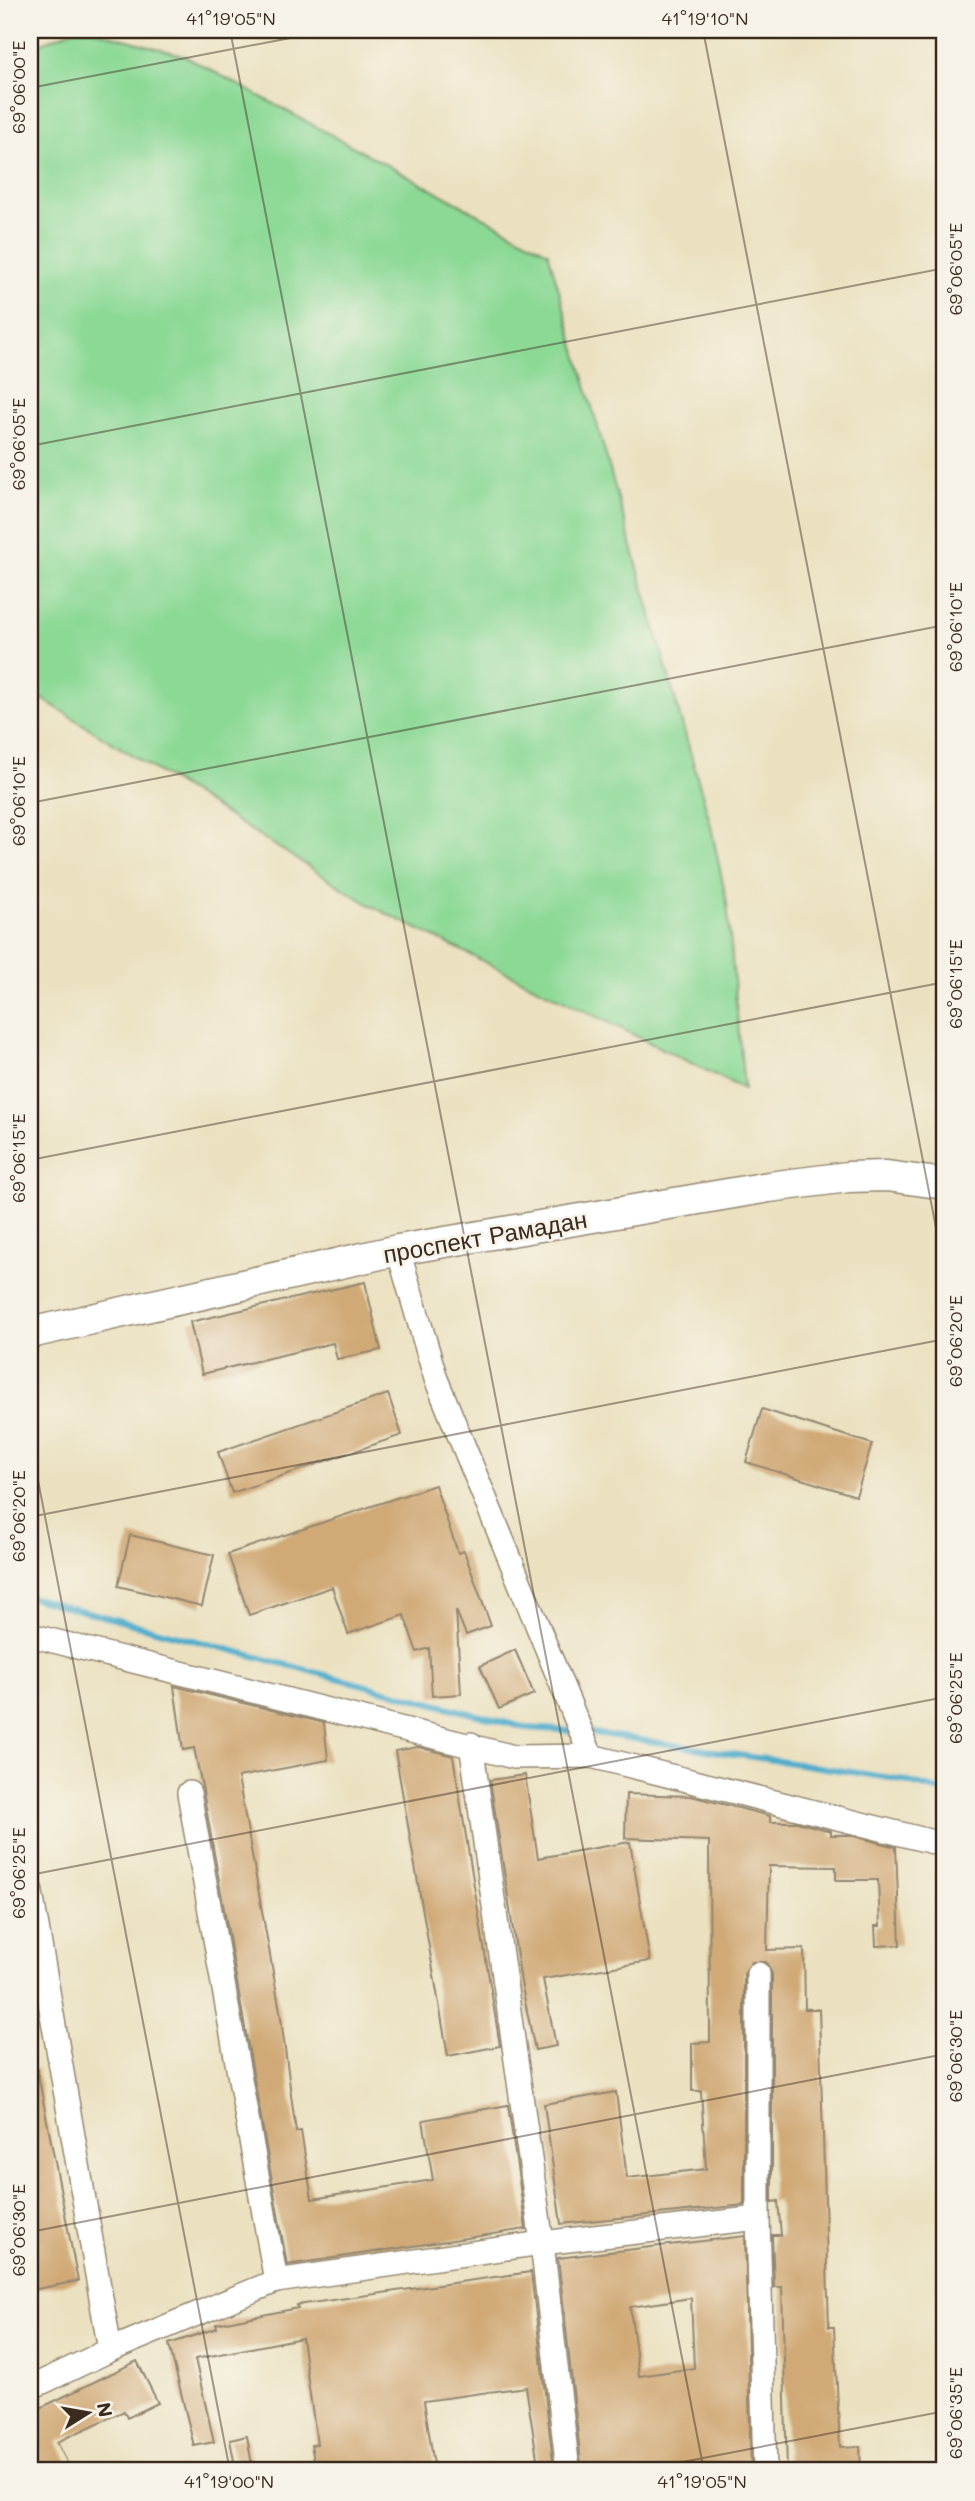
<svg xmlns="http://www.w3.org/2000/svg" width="975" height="2501" viewBox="0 0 975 2501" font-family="Mali,sans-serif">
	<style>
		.green { fill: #8cd996; stroke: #64825a; stroke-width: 2 }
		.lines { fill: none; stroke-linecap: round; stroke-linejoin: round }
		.stream { stroke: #4caccb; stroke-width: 6 }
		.building { fill: #d0a976; fill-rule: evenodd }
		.minor-casing { stroke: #93866f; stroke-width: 26 }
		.major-casing { stroke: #93866f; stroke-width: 33 }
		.minor { stroke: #fff; stroke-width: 23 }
		.major { stroke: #fff; stroke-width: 30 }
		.ticks { fill: none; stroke: #3b2a1e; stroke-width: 2; stroke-opacity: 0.45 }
		.labels { text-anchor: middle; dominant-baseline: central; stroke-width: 5; stroke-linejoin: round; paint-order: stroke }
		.street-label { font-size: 24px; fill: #3b2a1e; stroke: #f7f3e8 }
		.neatline { fill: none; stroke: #3b2a1e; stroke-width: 2.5 }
		.ticks-label { font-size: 18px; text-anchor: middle; fill: #3b2a1e }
	</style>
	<rect width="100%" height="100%" fill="#f7f3e8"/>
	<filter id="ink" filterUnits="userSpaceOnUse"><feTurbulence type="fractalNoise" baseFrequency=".0143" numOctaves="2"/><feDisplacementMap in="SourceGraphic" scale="14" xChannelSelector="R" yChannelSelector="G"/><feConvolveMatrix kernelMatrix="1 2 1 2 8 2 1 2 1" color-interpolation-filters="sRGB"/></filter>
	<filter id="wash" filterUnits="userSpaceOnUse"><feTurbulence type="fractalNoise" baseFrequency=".00686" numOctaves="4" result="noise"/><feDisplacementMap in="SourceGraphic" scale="28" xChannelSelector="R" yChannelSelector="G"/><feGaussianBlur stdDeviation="1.57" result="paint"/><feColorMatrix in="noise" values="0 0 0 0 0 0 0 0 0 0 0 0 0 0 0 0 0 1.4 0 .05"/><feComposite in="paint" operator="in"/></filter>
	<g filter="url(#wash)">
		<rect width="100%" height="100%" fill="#ebe1c0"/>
		<!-- green -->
		<path class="green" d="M 73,30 L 92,30 L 185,56 L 548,252 L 710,822 L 727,903 L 744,1089 L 371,906 L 30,691 L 30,48 Z"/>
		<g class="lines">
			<!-- stream -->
			<g class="stream">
				<path d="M 30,1597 L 526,1728 L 574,1731"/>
				<path d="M 588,1732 L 897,1779 L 945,1792"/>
			</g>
		</g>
		<g id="blocks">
			<!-- building -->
			<g class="building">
				<path d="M 365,1282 L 381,1350 L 337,1359 L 333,1343 L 202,1374 L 190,1322 Z"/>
				<path d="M 388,1394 L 402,1435 L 232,1493 L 218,1452 Z"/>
				<path d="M 762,1409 L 872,1444 L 856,1496 L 746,1462 Z"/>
				<path d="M 435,1485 L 458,1553 L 464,1551 L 491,1626 L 466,1635 L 456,1610 L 461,1694 L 432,1696 L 429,1648 L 417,1652 L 404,1615 L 348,1634 L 332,1587 L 249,1615 L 228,1554 Z"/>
				<path d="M 130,1535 L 214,1555 L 202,1606 L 118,1586 Z"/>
				<path d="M 515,1650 L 534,1694 L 499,1709 L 480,1666 Z"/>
				<path d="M 174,1686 L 324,1723 L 328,1760 L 238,1777 L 280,2011 L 296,2132 L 301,2131 L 312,2199 L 433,2180 L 423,2120 L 508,2105 L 526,2229 L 287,2265 L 203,1791 L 194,1748 L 183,1750 Z"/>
				<path d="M 418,1747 L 453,1756 L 500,2046 L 448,2056 L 395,1751 Z"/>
				<path d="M 525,1775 L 538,1858 L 630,1842 L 650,1961 L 543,1979 L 556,2046 L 535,2050 L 521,1982 L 490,1780 Z"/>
				<path d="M 626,1794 L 691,1796 L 770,1816 L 770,1822 L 797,1822 L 831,1831 L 831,1835 L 849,1835 L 896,1847 L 900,1945 L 876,1946 L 875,1926 L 880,1926 L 878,1880 L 836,1880 L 836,1867 L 769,1866 L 767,1950 L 804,1949 L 805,2009 L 819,2009 L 829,2327 L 834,2327 L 840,2447 L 860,2446 L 861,2471 L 787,2471 L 782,2287 L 774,2287 L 772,2235 L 781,2235 L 778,2201 L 772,2202 L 772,1974 L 766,1962 L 752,1962 L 744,1974 L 744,2205 L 561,2224 L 544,2104 L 616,2092 L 627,2178 L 706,2169 L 701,2091 L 692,2091 L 692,2043 L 710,2042 L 709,1841 L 625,1838 Z"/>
				<path d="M 37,2069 L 78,2281 L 32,2290 L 30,2070 Z"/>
				<path d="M 745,2236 L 751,2471 L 582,2471 L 558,2258 ZM 691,2298 L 694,2368 L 639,2376 L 630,2307 Z"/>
				<path d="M 531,2272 L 554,2471 L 539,2471 L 526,2387 L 424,2401 L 435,2471 L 316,2471 L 311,2445 L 317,2444 L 302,2338 L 195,2359 L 214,2442 L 194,2446 L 169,2344 L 217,2328 L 216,2324 L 298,2308 L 297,2305 Z"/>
				<path d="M 137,2361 L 158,2403 L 127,2418 L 124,2411 L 57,2442 L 69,2466 L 59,2471 L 30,2471 L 30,2413 Z"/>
				<path d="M 247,2436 L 253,2471 L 236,2471 L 230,2440 Z"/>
			</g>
		</g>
	</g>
	<g filter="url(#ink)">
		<use href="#blocks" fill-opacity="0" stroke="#93866f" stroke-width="2"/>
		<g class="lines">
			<defs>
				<g id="minor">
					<path d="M 398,1250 L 436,1379 L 591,1756"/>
					<path d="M 30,1635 L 514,1757 L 591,1756 L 945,1845"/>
					<path d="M 471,1744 L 542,2243 L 568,2471"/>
					<path d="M 189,1793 L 276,2281"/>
					<path d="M 30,1887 L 110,2350"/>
					<path d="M 758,1974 L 758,2218 L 765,2471"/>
					<path d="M 30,2388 L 110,2350 L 276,2281 L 542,2243 L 758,2218"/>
				</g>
				<path id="major" d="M 30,1333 L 398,1250 L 769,1187 L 848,1177 L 887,1176 L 945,1184"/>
			</defs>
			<!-- minor casing -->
			<use href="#minor" class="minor-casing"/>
			<!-- major casing -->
			<use href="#major" class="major-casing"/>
			<!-- minor -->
			<use href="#minor" class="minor"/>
			<!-- major -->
			<use href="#major" class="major"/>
		</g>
	</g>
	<!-- ticks -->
	<path class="ticks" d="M 230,30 L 704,2471M 703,30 L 945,1274M 30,88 L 332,30M 30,446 L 945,268M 30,803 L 945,625M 30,1160 L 945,982M 30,1439 L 230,2471M 30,1517 L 945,1339M 30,1875 L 945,1697M 30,2232 L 945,2054M 636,2471 L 945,2411"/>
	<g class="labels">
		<!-- street labels -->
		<g class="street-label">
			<text transform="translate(485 1236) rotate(-10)">проспект Рамадан</text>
		</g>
	</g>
	<!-- margin -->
	<rect width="975" height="2501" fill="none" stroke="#f7f3e8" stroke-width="77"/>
	<!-- north arrow -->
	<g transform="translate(88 2413) rotate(79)" stroke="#f7f3e8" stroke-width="5" paint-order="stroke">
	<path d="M0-5L12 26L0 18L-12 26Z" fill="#3b2a1e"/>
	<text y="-10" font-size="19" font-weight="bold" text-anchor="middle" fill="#3b2a1e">N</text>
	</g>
	<rect x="38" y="38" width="898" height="2424" class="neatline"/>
	<g class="ticks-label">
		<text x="231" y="25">41°19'05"N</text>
		<text x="705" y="25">41°19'10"N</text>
		<text transform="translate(19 87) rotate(-90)" y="6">69°06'00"E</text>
		<text transform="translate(956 269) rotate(-90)" y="6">69°06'05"E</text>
		<text transform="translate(19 444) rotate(-90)" y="6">69°06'05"E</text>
		<text transform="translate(956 627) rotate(-90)" y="6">69°06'10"E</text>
		<text transform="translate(19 801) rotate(-90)" y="6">69°06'10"E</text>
		<text transform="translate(956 984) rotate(-90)" y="6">69°06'15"E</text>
		<text transform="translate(19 1158) rotate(-90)" y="6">69°06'15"E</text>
		<text transform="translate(956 1341) rotate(-90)" y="6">69°06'20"E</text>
		<text transform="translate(19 1516) rotate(-90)" y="6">69°06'20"E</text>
		<text transform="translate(956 1698) rotate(-90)" y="6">69°06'25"E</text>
		<text transform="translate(19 1873) rotate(-90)" y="6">69°06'25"E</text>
		<text transform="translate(956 2056) rotate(-90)" y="6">69°06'30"E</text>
		<text transform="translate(19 2230) rotate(-90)" y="6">69°06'30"E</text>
		<text transform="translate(956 2413) rotate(-90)" y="6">69°06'35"E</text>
		<text x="229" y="2488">41°19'00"N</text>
		<text x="702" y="2488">41°19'05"N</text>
	</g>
</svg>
